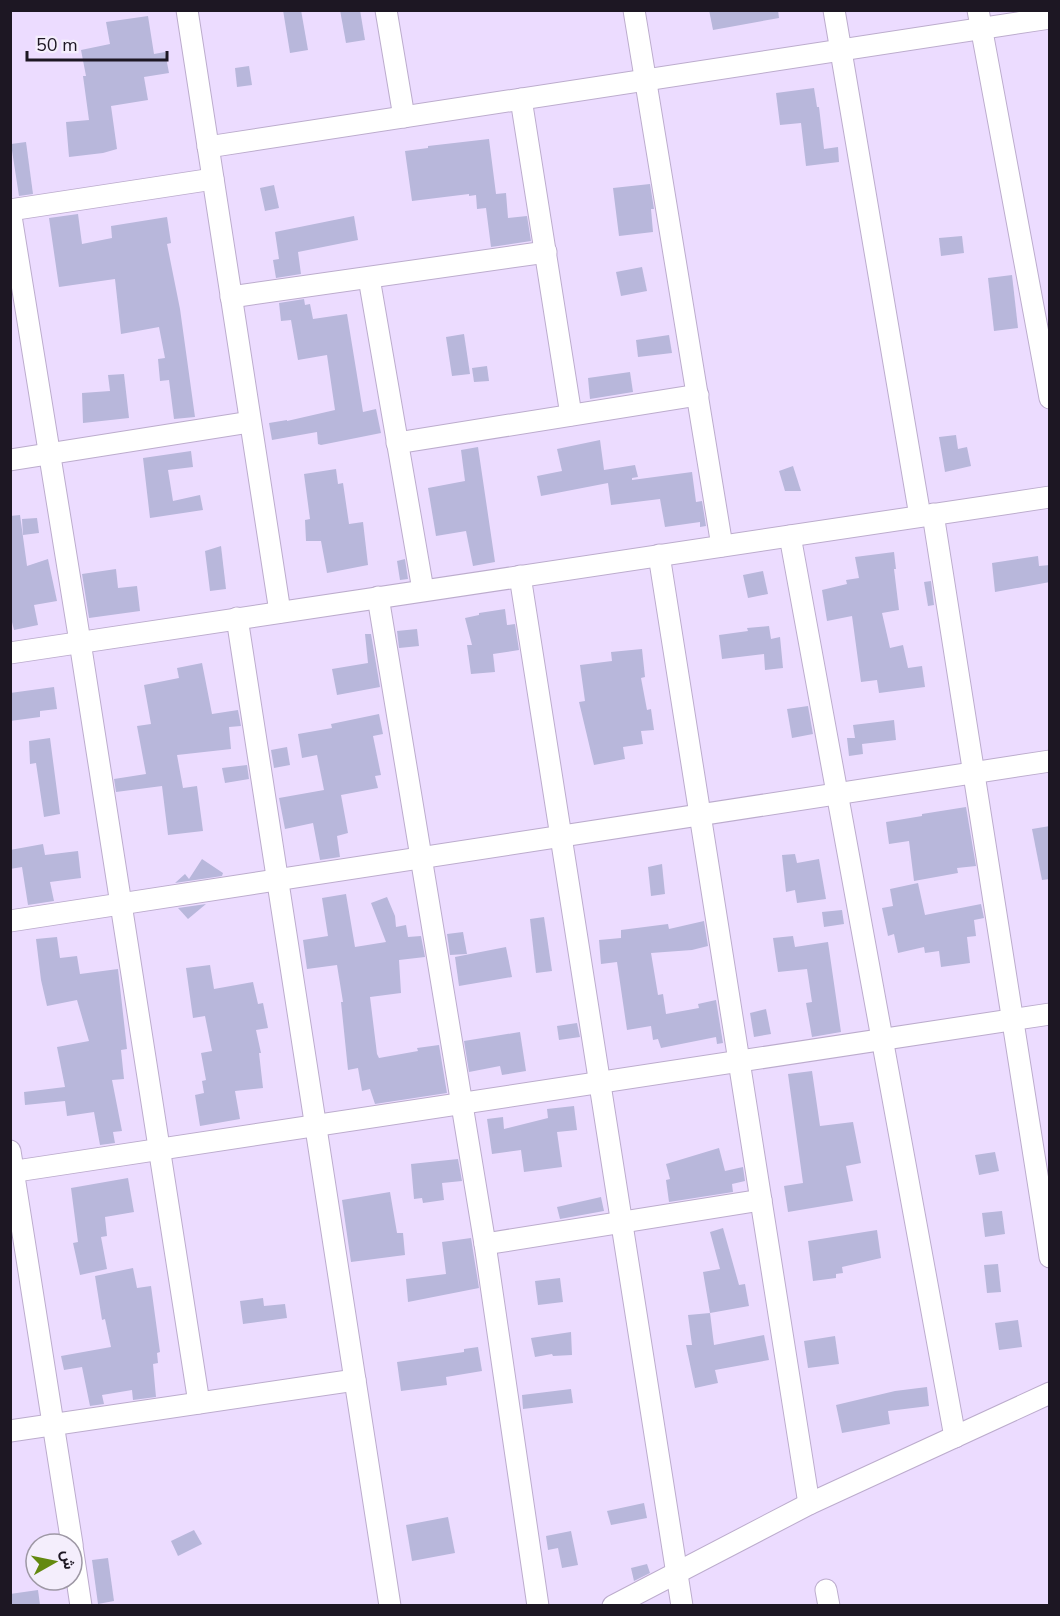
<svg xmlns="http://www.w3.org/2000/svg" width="1060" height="1616" viewBox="0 0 1060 1616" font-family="'Nunito Sans',Vazirmatn,sans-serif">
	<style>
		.building { fill: #b8b7db }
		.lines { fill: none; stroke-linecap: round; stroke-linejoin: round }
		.minor-casing { stroke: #bcaccd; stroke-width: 23 }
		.minor { stroke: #fff; stroke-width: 21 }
	</style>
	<rect width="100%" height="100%" fill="#ecdcff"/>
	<!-- building -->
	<g class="building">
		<path d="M 283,10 L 301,10 L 308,50 L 290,53 Z"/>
		<path d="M 340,10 L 360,10 L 365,40 L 346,43 Z"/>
		<path d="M 709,10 L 778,10 L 779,18 L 713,30 Z"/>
		<path d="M 148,16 L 154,54 L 165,52 L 169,73 L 144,77 L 148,100 L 111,106 L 117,149 L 103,153 L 69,157 L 66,122 L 89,120 L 83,76 L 86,76 L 81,50 L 110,44 L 106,22 Z"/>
		<path d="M 249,66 L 252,85 L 237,87 L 235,68 Z"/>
		<path d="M 814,88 L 817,107 L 819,107 L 824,149 L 838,147 L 839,162 L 806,166 L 801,123 L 780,125 L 776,93 Z"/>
		<path d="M 489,139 L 496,194 L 506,193 L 508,218 L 527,216 L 531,241 L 491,247 L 486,208 L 477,209 L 476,195 L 469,196 L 469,194 L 412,201 L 405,151 L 428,148 L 428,146 Z"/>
		<path d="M 26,142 L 33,194 L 19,196 L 11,144 Z"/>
		<path d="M 650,184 L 654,209 L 651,209 L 653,232 L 619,236 L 613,188 Z"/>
		<path d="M 274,185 L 279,208 L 265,211 L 260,188 Z"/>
		<path d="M 78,214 L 82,244 L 112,238 L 111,226 L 167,217 L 171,243 L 167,244 L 180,309 L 195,417 L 174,419 L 169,380 L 160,381 L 158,359 L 165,358 L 159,327 L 121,334 L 115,279 L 59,287 L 49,218 Z"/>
		<path d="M 354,216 L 358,240 L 298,252 L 301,274 L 276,278 L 273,260 L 279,259 L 275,232 Z"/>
		<path d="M 962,236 L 964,253 L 941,256 L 939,238 Z"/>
		<path d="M 642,267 L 647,291 L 621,296 L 616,272 Z"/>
		<path d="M 1012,275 L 1018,328 L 994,331 L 988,278 Z"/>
		<path d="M 304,299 L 305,305 L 310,304 L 313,319 L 347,314 L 363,412 L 376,409 L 381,433 L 321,445 L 318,444 L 317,432 L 272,440 L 269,423 L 287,420 L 287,421 L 335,410 L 327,355 L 298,360 L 291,320 L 281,321 L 279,303 Z"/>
		<path d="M 464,334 L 470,374 L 452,376 L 446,337 Z"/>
		<path d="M 669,335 L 672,353 L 638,357 L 636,340 Z"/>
		<path d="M 487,366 L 489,381 L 474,382 L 472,368 Z"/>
		<path d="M 630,372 L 633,392 L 590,399 L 588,378 Z"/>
		<path d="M 124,374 L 129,418 L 83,423 L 82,393 L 110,391 L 108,375 Z"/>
		<path d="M 956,435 L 958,449 L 967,447 L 971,466 L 945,472 L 939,437 Z"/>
		<path d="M 600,440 L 604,470 L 635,465 L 638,477 L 632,478 L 632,480 L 692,472 L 696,502 L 702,501 L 706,526 L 700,527 L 700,522 L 665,527 L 660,499 L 611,505 L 608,483 L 541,496 L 537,476 L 562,471 L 557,449 Z"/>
		<path d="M 478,447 L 495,562 L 473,566 L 466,531 L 436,536 L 428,488 L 465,481 L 461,450 Z"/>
		<path d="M 191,451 L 193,467 L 168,470 L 173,501 L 200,495 L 203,510 L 150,518 L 143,458 Z"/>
		<path d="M 793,466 L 801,491 L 785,491 L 779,471 Z"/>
		<path d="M 336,469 L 338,484 L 343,483 L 349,524 L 363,522 L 368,565 L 327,573 L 321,541 L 306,541 L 305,520 L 310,519 L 304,474 Z"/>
		<path d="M 20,515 L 27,566 L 48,559 L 57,601 L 34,605 L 38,625 L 14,630 L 10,614 L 10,516 Z"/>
		<path d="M 37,518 L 39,533 L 23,535 L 22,519 Z"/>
		<path d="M 221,546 L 226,589 L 210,591 L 205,551 Z"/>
		<path d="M 894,552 L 896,569 L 894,569 L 899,610 L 882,613 L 890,648 L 903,645 L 908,668 L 922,666 L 925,687 L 879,693 L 877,680 L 861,682 L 852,616 L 827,621 L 822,590 L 847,584 L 846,580 L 859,578 L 855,557 Z"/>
		<path d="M 1038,556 L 1039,566 L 1050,565 L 1050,582 L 995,592 L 992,563 Z"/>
		<path d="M 405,559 L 408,579 L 400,580 L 397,561 Z"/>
		<path d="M 116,569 L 118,588 L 137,586 L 140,611 L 89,618 L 82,574 Z"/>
		<path d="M 763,571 L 768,594 L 748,598 L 743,575 Z"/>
		<path d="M 931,581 L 934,605 L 928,606 L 924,582 Z"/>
		<path d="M 505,609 L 507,625 L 515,624 L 519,650 L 493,654 L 495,672 L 471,674 L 467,645 L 472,645 L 465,618 L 479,615 L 479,613 Z"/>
		<path d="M 769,626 L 771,639 L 780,637 L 783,668 L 765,670 L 764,654 L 722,659 L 719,635 L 748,631 L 747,628 Z"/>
		<path d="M 417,629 L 419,646 L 399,648 L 397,631 Z"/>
		<path d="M 365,634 L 371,634 L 380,687 L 337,695 L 332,669 L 368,663 Z"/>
		<path d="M 642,649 L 645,677 L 641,678 L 647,710 L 651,709 L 654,730 L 641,731 L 643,744 L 623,747 L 625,759 L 594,765 L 579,702 L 585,701 L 580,665 L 612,661 L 611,652 Z"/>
		<path d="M 202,663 L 212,714 L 238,710 L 241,726 L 229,727 L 231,749 L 177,755 L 183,788 L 197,786 L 203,831 L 168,835 L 162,786 L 116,792 L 114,779 L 146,774 L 137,726 L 151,724 L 144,685 L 179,678 L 177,668 Z"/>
		<path d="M 54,687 L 57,709 L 40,711 L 40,717 L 10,721 L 10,693 Z"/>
		<path d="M 808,706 L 813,734 L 792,738 L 787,709 Z"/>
		<path d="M 379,714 L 383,734 L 373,736 L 381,775 L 375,776 L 378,788 L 341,795 L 348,833 L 337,836 L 340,857 L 320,860 L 313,823 L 285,829 L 279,798 L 324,790 L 317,755 L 302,758 L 298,734 L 332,728 L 331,724 Z"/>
		<path d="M 894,720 L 896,740 L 862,744 L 863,754 L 849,756 L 847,738 L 855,738 L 853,725 Z"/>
		<path d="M 50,738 L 60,814 L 44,817 L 36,763 L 30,764 L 29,741 Z"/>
		<path d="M 287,747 L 290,765 L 274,768 L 271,750 Z"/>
		<path d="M 247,765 L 249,779 L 225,783 L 222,768 Z"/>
		<path d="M 966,807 L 976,866 L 957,868 L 958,873 L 914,881 L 909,841 L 889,844 L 886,822 L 922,816 L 922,814 Z"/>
		<path d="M 1050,826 L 1050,879 L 1042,880 L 1032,829 Z"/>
		<path d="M 43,844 L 45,855 L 78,851 L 81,878 L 50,882 L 54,901 L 28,905 L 22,867 L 10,869 L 10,850 Z"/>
		<path d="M 795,854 L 797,863 L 819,859 L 826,899 L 797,903 L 795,890 L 786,892 L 782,855 Z"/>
		<path d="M 202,859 L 223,873 L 222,876 L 175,883 L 185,874 L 189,879 Z"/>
		<path d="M 662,864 L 665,894 L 651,896 L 648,867 Z"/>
		<path d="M 918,883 L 925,915 L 981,904 L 984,918 L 974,920 L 976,936 L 967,937 L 970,963 L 941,967 L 939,951 L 925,953 L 924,947 L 898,953 L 894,934 L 888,936 L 882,908 L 893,906 L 890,889 Z"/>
		<path d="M 346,894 L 355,947 L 386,942 L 371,903 L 387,897 L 395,916 L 396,927 L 406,925 L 408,937 L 421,936 L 425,957 L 399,960 L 401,993 L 370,997 L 377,1054 L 379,1058 L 418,1051 L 417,1048 L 439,1045 L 447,1093 L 375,1104 L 370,1089 L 362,1091 L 358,1068 L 348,1070 L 341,1002 L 343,1002 L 337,965 L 307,969 L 303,940 L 328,936 L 322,898 Z"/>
		<path d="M 206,904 L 188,919 L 178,908 Z"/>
		<path d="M 842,910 L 844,924 L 824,927 L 822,912 Z"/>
		<path d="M 544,917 L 552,971 L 536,973 L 530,919 Z"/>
		<path d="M 704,921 L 708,946 L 692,950 L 651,953 L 658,995 L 663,994 L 666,1014 L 699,1008 L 698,1004 L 716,1000 L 723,1043 L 717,1044 L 716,1037 L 661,1048 L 658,1039 L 653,1040 L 651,1026 L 627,1030 L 617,962 L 601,964 L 599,940 L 621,938 L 621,930 L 668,924 L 669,929 Z"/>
		<path d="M 463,932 L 467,954 L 450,955 L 447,934 Z"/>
		<path d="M 793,936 L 795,947 L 828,942 L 841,1032 L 812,1037 L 806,1003 L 812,1002 L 807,969 L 778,972 L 773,938 Z"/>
		<path d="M 57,937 L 60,958 L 77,956 L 80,974 L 118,969 L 127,1049 L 121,1050 L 124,1079 L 112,1080 L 122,1131 L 113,1132 L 115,1143 L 100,1145 L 94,1112 L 67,1116 L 65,1101 L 25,1105 L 24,1092 L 65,1087 L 57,1047 L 89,1041 L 77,1000 L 47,1006 L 41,980 L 36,939 Z"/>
		<path d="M 506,947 L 512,977 L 459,986 L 455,957 Z"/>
		<path d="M 210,965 L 214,989 L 253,982 L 258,1004 L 263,1003 L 268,1028 L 256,1030 L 261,1053 L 259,1053 L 263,1088 L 235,1091 L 240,1119 L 200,1126 L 195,1095 L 204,1093 L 202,1081 L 206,1080 L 201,1053 L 212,1051 L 205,1016 L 193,1018 L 186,968 Z"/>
		<path d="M 766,1009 L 771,1034 L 754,1037 L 750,1013 Z"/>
		<path d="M 577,1023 L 580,1037 L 559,1040 L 557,1026 Z"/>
		<path d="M 520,1032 L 526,1071 L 502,1075 L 500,1066 L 469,1072 L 464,1041 Z"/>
		<path d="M 812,1071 L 820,1126 L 853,1122 L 861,1163 L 846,1166 L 853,1201 L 788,1212 L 784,1186 L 803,1183 L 788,1074 Z"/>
		<path d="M 574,1106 L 577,1130 L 557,1132 L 562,1167 L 524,1172 L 521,1150 L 492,1154 L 487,1119 L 503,1117 L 504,1129 L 548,1118 L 547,1109 Z"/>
		<path d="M 719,1148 L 725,1171 L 743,1167 L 745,1181 L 732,1184 L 733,1192 L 669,1202 L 666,1180 L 670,1179 L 666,1164 Z"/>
		<path d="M 995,1152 L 999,1171 L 979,1175 L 975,1155 Z"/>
		<path d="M 458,1159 L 462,1181 L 442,1183 L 444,1200 L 423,1203 L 422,1198 L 414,1199 L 411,1164 Z"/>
		<path d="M 128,1178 L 134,1212 L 105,1217 L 107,1236 L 101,1237 L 107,1269 L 80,1275 L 73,1243 L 78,1242 L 71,1188 Z"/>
		<path d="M 390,1192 L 397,1233 L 403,1233 L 405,1255 L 351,1262 L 342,1200 Z"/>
		<path d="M 601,1197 L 604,1211 L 560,1219 L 557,1207 Z"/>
		<path d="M 1002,1211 L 1005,1234 L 985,1237 L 982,1213 Z"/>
		<path d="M 723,1228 L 739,1285 L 745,1284 L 749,1306 L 710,1313 L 703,1272 L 720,1269 L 710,1232 Z"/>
		<path d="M 877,1230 L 881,1258 L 842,1267 L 843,1273 L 836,1274 L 836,1278 L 813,1281 L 808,1241 Z"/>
		<path d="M 471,1238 L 479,1288 L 408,1302 L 406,1279 L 446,1274 L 442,1242 Z"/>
		<path d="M 998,1264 L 1001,1292 L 987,1293 L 984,1265 Z"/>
		<path d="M 133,1268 L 137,1288 L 151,1286 L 160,1352 L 157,1353 L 158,1363 L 153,1364 L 156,1397 L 133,1400 L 132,1390 L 102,1395 L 104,1404 L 90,1406 L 82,1367 L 64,1370 L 61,1356 L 111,1347 L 105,1319 L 102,1320 L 95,1276 Z"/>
		<path d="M 560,1278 L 563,1302 L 538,1305 L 535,1281 Z"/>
		<path d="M 263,1298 L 264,1306 L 285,1304 L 287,1318 L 243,1324 L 240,1301 Z"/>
		<path d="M 710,1313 L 714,1345 L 764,1335 L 769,1360 L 715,1370 L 718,1383 L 695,1388 L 686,1345 L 692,1345 L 688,1315 Z"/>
		<path d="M 1018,1320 L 1022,1347 L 999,1350 L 995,1323 Z"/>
		<path d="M 571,1332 L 572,1355 L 553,1356 L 552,1354 L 535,1357 L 531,1338 Z"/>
		<path d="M 835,1336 L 839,1364 L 808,1368 L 804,1341 Z"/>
		<path d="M 478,1347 L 482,1371 L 446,1377 L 447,1385 L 401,1391 L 397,1362 L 464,1352 L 464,1349 Z"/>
		<path d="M 927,1387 L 929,1406 L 888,1411 L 890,1424 L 842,1433 L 836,1405 L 895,1391 Z"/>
		<path d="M 571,1389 L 573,1403 L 523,1409 L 522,1395 Z"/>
		<path d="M 644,1503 L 647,1518 L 611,1525 L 607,1511 Z"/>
		<path d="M 448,1517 L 455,1553 L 412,1561 L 406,1525 Z"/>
		<path d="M 194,1530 L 202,1544 L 178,1556 L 171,1541 Z"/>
		<path d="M 571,1531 L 578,1565 L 562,1568 L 558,1548 L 548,1550 L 546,1536 Z"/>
		<path d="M 108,1558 L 114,1601 L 98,1604 L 92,1560 Z"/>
		<path d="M 647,1564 L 650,1573 L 634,1581 L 631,1568 Z"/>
		<path d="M 38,1590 L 40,1605 L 10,1605 L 10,1594 Z"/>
	</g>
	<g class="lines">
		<defs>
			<g id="minor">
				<path d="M 187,10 L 280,612"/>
				<path d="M 386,10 L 404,117"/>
				<path d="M 634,10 L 722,546"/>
				<path d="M 834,10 L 920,516"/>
				<path d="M 978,10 L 1050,398"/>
				<path d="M 521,99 L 571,415"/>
				<path d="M 208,147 L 1050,18"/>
				<path d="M 10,210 L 80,642 L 199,1403"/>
				<path d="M 10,210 L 213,179"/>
				<path d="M 369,278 L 423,590"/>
				<path d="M 231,297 L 546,252"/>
				<path d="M 397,443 L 698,395"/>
				<path d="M 10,460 L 250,422"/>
				<path d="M 933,514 L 1050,1257"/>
				<path d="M 790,536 L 955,1437"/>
				<path d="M 659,555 L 809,1504"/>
				<path d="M 520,576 L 682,1606"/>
				<path d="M 378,597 L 485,1244 L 538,1606"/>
				<path d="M 237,618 L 390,1606"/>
				<path d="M 10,653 L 1050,497"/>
				<path d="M 10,921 L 1050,761"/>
				<path d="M 10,1151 L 72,1544"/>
				<path d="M 10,1172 L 1050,1014"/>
				<path d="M 485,1244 L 761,1200"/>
				<path d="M 10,1431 L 355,1380"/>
				<path d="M 72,1546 L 81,1606"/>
				<path d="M 826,1590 L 829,1606"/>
				<path d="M 613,1606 L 809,1504 L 1050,1393"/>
			</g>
		</defs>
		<!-- minor casing -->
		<use href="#minor" class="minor-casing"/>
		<!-- minor -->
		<use href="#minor" class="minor"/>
	</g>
	<!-- border -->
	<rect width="1060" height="1616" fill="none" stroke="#1d1723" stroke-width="24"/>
	<!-- north arrow -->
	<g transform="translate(54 1562) rotate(81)"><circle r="28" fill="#f4eefc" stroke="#9e98a5" stroke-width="1.5"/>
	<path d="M0-4.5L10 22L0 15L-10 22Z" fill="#63890f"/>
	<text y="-9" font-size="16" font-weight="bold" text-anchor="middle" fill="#1d1723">ش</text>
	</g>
	<!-- scale -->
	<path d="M27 51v9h140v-9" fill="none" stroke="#1d1723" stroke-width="3"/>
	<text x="36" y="51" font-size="18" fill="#1d1723" stroke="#f4eefc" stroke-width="4.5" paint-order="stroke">50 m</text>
</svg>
